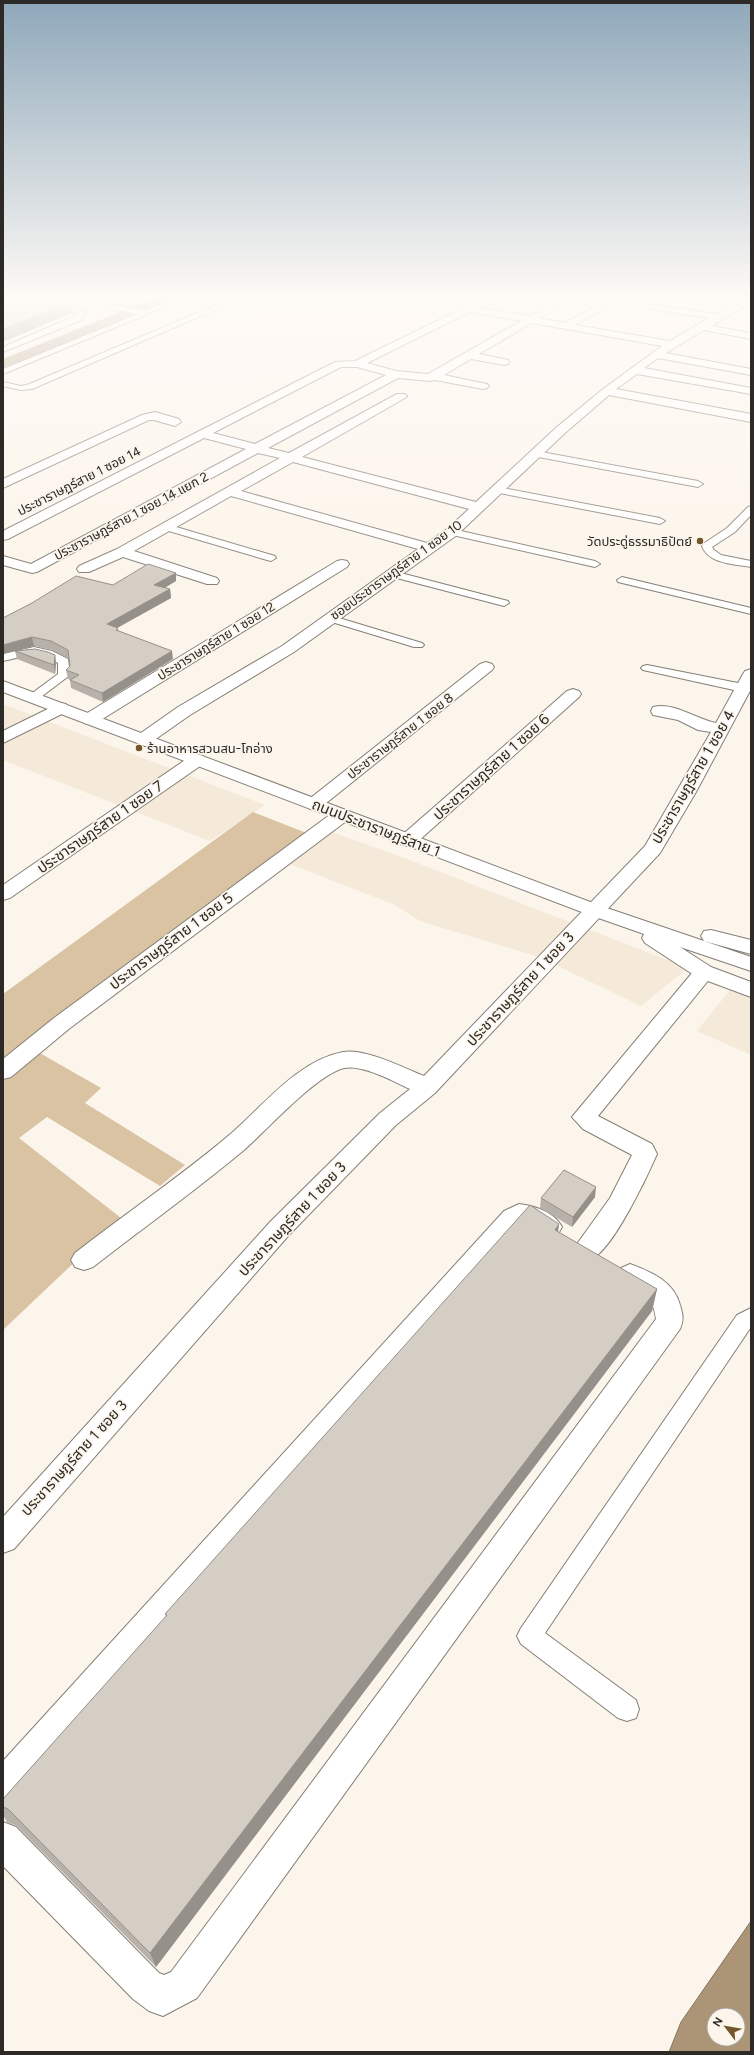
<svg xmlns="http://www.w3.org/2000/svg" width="754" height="2055" viewBox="0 0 754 2055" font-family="Figtree,'Noto Sans Thai',sans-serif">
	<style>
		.built { fill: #f5e9d9 }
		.green { fill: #d9c3a3 }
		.water { fill: #ab9576; stroke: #85755e; fill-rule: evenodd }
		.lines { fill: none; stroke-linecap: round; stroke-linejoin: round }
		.canal { fill: #ab9576; fill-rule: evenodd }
		.lane-casing { stroke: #857f76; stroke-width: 2 }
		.street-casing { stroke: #857f76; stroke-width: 2 }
		.secondary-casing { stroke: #857f76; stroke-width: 2 }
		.lane { fill: #fff; fill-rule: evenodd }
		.street { fill: #fff; fill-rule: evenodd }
		.secondary { fill: #fff; fill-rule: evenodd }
		.wall { fill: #b7b1a9 }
		.shaded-wall { fill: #959089 }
		.building { fill: #d5cec4; stroke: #959089 }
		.poi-dot { fill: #735629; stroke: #fcf5eb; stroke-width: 1.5 }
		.labels { text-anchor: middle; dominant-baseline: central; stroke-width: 3.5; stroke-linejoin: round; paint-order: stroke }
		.far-street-label { font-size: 13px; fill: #2c2926; stroke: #fcf5eb }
		.far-poi-label { font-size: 13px; fill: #2c2926; stroke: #fcf5eb; text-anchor: end }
		.street-label { font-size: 15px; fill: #2c2926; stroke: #fcf5eb }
	</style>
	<rect width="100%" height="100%" fill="#fcf5eb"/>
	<!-- built -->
	<g class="built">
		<path d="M 3,704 L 265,805 L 210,841 L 3,760 Z"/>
		<path d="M 332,832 L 407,859 L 688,968 L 641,1006 L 539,957 L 420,921 L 395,905 L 290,864 Z"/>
		<path d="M 730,990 L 751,997 L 751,1055 L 697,1031 Z"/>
	</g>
	<!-- green -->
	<path class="green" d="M 253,812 L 322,839 L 38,1052 L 101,1088 L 85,1103 L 185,1165 L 160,1186 L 47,1117 L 19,1138 L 121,1218 L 3,1330 L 3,994 Z"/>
	<!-- water -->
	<path class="water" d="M 751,1921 L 751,2052 L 669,2052 L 681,2022 ZM 714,2015 L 738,2015 L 738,2039 L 714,2039 Z"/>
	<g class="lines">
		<!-- canal -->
		<path class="canal" d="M 160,296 L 176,296 L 175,299 L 140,315 L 3,368 L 3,359 Z"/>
		<defs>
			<g id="lane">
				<path d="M 72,296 L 79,296 L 86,299 L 145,311 L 181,296 L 191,296 L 3,374 L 3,369 L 138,314 L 81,303 L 74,300 Z"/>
				<path d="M 147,296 L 158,296 C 149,303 125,309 115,302 C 119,299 139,299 147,296 Z"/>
				<path d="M 237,296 L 247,296 L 32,389 L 21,390 L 3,386 L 3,382 L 21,386 L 27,385 Z"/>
				<path d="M 48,303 L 87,312 L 81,320 L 3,352 L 3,347 L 75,316 L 78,313 L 48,307 Z"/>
				<path d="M 536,451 L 698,481 L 703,484 L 698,487 L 533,456 L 533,452 Z"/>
				<path d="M 497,487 L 660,518 L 665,521 L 660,524 L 494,492 L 492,490 Z"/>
				<path d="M 751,506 L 751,515 L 735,532 L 712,547 L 714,550 L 721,555 L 751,561 L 751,567 C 735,564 708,564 702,546 L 703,544 L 727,528 L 748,507 Z"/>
				<path d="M 166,524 L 275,556 L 276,558 L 271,561 L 267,560 L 162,529 L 161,527 L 162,525 Z"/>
				<path d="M 452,529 L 595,561 L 600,564 L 595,567 L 448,534 L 447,532 Z"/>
				<path d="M 393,571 L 508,601 L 509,603 L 504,606 L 389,576 L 388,574 L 389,572 Z"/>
				<path d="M 622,577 L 751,608 L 751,614 L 618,582 L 617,580 Z"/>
				<path d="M 329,615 L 422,643 L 424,645 L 422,647 L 414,647 L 325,620 L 323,618 L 325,616 Z"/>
				<path d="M 34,647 L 52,651 L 68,659 L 70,675 L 37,700 L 33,701 L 27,697 L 58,674 L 58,663 C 35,651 27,656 3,661 L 3,654 Z"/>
				<path d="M 647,665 L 743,684 L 749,688 L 743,692 L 643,670 L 641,668 L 643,666 Z"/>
				<path d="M 751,1308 L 751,1327 L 545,1633 L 636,1700 L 639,1709 L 636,1718 L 627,1721 L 618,1718 L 521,1644 L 517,1636 L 521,1628 L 737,1315 Z"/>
			</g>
			<g id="street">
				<path d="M 521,296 C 534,296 545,298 558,298 C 563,299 570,296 577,296 L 540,318 L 564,323 L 614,296 L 626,296 L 575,325 L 670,341 L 709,318 L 651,309 L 646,306 L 647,304 L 717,314 L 748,296 L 751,296 L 751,302 L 712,326 L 751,333 L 751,339 L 704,330 L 666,353 L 751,369 L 751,375 L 658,358 L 644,368 L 751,388 L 751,394 L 637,374 L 616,389 L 751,414 L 751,422 L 609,395 L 565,433 L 457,535 L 294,652 L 190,715 L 150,743 L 144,744 L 138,743 L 135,739 L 138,735 L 178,707 L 282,646 L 418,549 L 231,496 L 134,551 L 217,578 L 219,581 L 217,584 L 207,584 L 123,557 L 89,572 L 79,572 L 77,569 L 79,566 L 117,549 L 280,458 L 258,453 L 37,572 L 32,573 L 3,565 L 3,556 L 31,564 L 246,449 L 204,438 L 8,539 L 3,540 L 3,531 L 335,362 L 355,361 L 480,300 L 483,299 L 488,302 L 479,308 L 529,316 L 552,303 L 526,299 ZM 470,312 L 521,321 L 428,374 L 396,371 L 367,363 ZM 532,323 L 662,346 L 603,389 L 557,427 L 476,502 L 302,457 L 405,398 L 407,396 L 405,394 L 397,394 L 289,453 L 268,448 L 398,378 L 430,381 L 435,380 L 483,389 L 487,388 L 489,386 L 487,384 L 444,375 L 471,359 L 504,365 L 508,364 L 509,362 L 508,360 L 479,354 ZM 341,367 L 357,367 L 386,375 L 255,444 L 213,433 ZM 293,462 L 469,509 L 447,529 L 427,543 L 241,491 Z"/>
				<path d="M 155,412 L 179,419 L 181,422 L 175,426 L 154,420 L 149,420 L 3,488 L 3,479 L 142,415 Z"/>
				<path d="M 342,560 L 347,561 L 349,564 L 347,567 L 96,723 L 90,724 L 84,723 L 82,719 L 84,715 L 337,561 Z"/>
				<path d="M 486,662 L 492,664 L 494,667 L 492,670 L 320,808 L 314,809 L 308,808 L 305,804 L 308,800 L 480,664 Z"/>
				<path d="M 751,669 L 751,689 L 696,792 L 660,853 L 435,1093 L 396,1125 L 289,1235 L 14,1549 L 3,1553 L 3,1517 L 271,1221 L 380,1113 L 410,1089 C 393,1081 362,1064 344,1068 C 316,1075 267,1130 244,1150 C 195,1191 143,1228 93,1267 L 84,1270 L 75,1267 L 71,1260 L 75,1253 C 125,1214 178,1178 227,1137 C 262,1108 296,1061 343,1052 C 365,1048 404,1068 424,1076 L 645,846 L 711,732 L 698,730 L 678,720 L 653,715 L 651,711 L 653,707 C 675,702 695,719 716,723 L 743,674 L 745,671 Z"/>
				<path d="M 573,689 L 579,691 L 581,694 L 579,697 L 415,844 L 408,846 L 401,844 L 399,840 L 401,836 L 567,691 Z"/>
				<path d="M 60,703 L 66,704 L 68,708 L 66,712 L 3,743 L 3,731 Z"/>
				<path d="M 197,755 L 203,756 L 206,760 L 203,764 L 10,898 L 3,900 L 3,885 L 191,756 Z"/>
				<path d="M 342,809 L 349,811 L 351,815 L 349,819 L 70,1028 L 11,1077 L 3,1079 L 3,1059 L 54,1018 L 335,811 Z"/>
				<path d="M 704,965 L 711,967 L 715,972 L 711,977 L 598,1116 L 652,1144 L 657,1154 C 647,1177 614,1247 593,1258 C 587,1262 582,1260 576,1258 L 572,1251 L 610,1198 L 632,1155 L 583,1129 L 572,1117 L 697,967 Z"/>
				<path d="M 519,1204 C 535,1206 554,1212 562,1227 L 558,1234 C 543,1239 537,1232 525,1224 L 522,1225 L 15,1799 L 3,1804 L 3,1761 L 504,1211 Z"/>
				<path d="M 630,1264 C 652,1272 674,1282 680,1305 C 683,1315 684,1320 680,1329 L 197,1998 L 163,2016 L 149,2011 L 133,1999 L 3,1866 L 3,1822 L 16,1827 L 159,1973 L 164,1975 L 171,1972 L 656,1319 C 652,1283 629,1298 617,1275 L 621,1268 Z"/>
			</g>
			<path id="secondary" d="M 3,681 L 601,906 L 704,941 L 701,936 L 704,931 L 711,930 L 751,940 L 751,954 L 704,941 L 751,957 L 751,971 L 680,947 L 711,967 L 751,982 L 751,997 L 697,977 L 645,943 L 642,938 L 644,934 L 587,914 L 3,692 Z"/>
		</defs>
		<!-- lane casing -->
		<use href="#lane" class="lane-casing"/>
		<!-- street casing -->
		<use href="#street" class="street-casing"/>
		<!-- secondary casing -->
		<use href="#secondary" class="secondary-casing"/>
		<!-- lane -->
		<use href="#lane" class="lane"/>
		<!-- street -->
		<use href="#street" class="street"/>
		<!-- secondary -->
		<use href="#secondary" class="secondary"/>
	</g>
	<!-- wall -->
	<g class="wall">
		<path d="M 176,581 L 165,588 L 170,589 L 171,598 L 117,628 L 119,631 L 173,659 L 103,702 L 71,688 L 70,680 L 68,679 L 66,670 L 70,666 L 69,659 L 53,650 L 34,646 L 3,654 L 113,585 Z"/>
		<path d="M 15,651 L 55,655 L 56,664 L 55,674 L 17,659 Z"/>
		<path d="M 595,1197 L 572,1227 L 540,1208 L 541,1198 Z"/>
		<path d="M 559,1224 L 558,1232 L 657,1289 L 652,1311 L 156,1967 L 17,1826 L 7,1822 L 3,1815 L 3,1799 L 166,1617 L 165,1614 Z"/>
	</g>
	<!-- shaded-wall -->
	<g class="shaded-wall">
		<path d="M 71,302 L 72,313 L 3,342 L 3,329 Z"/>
		<path d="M 176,573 L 176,581 L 155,593 L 154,585 Z"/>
		<path d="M 170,589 L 171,598 L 108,633 L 107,624 Z"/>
		<path d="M 32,637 L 34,646 L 3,654 L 3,645 Z"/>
		<path d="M 172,651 L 173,659 L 103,702 L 102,693 Z"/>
		<path d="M 55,655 L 56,664 L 55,674 L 54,665 Z"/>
		<path d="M 596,1187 L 595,1197 L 572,1227 L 573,1217 Z"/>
		<path d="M 559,1224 L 556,1247 L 555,1230 Z"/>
		<path d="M 657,1289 L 652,1311 L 156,1967 L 150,1953 Z"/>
	</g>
	<!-- building -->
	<g class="building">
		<path d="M 3,296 L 41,296 L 71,302 L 3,329 Z"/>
		<path d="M 148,564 L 176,573 L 154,585 L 170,589 L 107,624 L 118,628 L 116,630 L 172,651 L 102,693 L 70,680 L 79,675 L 66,670 L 70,666 L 68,650 L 51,641 L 32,637 L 3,645 L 3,618 L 32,603 L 76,576 L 113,585 Z"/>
		<path d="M 35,649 L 48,652 L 55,655 L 54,665 L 15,651 Z"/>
		<path d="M 564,1170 L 596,1187 L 573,1217 L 541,1198 Z"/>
		<path d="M 530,1205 L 559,1224 L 555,1230 L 657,1289 L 150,1953 L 8,1809 L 3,1807 L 3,1799 L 167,1615 L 165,1614 Z"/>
	</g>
	<!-- sky -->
	<linearGradient id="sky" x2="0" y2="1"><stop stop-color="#8fa8ba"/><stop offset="0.51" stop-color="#fefaf6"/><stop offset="1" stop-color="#fefaf6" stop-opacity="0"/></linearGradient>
	<rect width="754" height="584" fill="url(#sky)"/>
	<!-- markers -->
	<g class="poi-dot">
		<circle cx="700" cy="541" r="4"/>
		<circle cx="139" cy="748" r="4"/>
	</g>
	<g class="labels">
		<!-- far-street labels -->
		<g class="far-street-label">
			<text transform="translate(79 481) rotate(-27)">ประชาราษฎร์สาย 1 ซอย 14</text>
			<text transform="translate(131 516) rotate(-28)">ประชาราษฎร์สาย 1 ซอย 14 แยก 2</text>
			<text transform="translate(396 570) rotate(-36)">ซอยประชาราษฎร์สาย 1 ซอย 10</text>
			<text transform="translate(216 641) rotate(-32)">ประชาราษฎร์สาย 1 ซอย 12</text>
			<text transform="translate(400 736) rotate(-38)">ประชาราษฎร์สาย 1 ซอย 8</text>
		</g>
		<!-- far-poi labels -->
		<g class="far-poi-label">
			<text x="692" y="541">วัดประดู่ธรรมาธิปัตย์</text>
			<text x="147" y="748" text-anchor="start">ร้านอาหารสวนสน-โกอ่าง</text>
		</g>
		<!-- street labels -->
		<g class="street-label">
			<text transform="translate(491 767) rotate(-42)">ประชาราษฎร์สาย 1 ซอย 6</text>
			<text transform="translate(693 777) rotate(-60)">ประชาราษฎร์สาย 1 ซอย 4</text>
			<text transform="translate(100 827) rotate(-35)">ประชาราษฎร์สาย 1 ซอย 7</text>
			<text transform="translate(376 828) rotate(21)">ถนนประชาราษฎร์สาย 1</text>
			<text transform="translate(171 941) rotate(-37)">ประชาราษฎร์สาย 1 ซอย 5</text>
			<text transform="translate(520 989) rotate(-47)">ประชาราษฎร์สาย 1 ซอย 3</text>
			<text transform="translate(292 1219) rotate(-47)">ประชาราษฎร์สาย 1 ซอย 3</text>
			<text transform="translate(74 1458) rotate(-48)">ประชาราษฎร์สาย 1 ซอย 3</text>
		</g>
	</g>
	<!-- border -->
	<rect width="754" height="2055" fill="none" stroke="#2c2926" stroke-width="8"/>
	<!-- north arrow -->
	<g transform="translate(726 2027) rotate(301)"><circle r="19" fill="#fcf5eb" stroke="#a9a39c"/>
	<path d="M0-3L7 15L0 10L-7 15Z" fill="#735629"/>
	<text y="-6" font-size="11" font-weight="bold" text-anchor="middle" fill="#2c2926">N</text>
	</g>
</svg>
